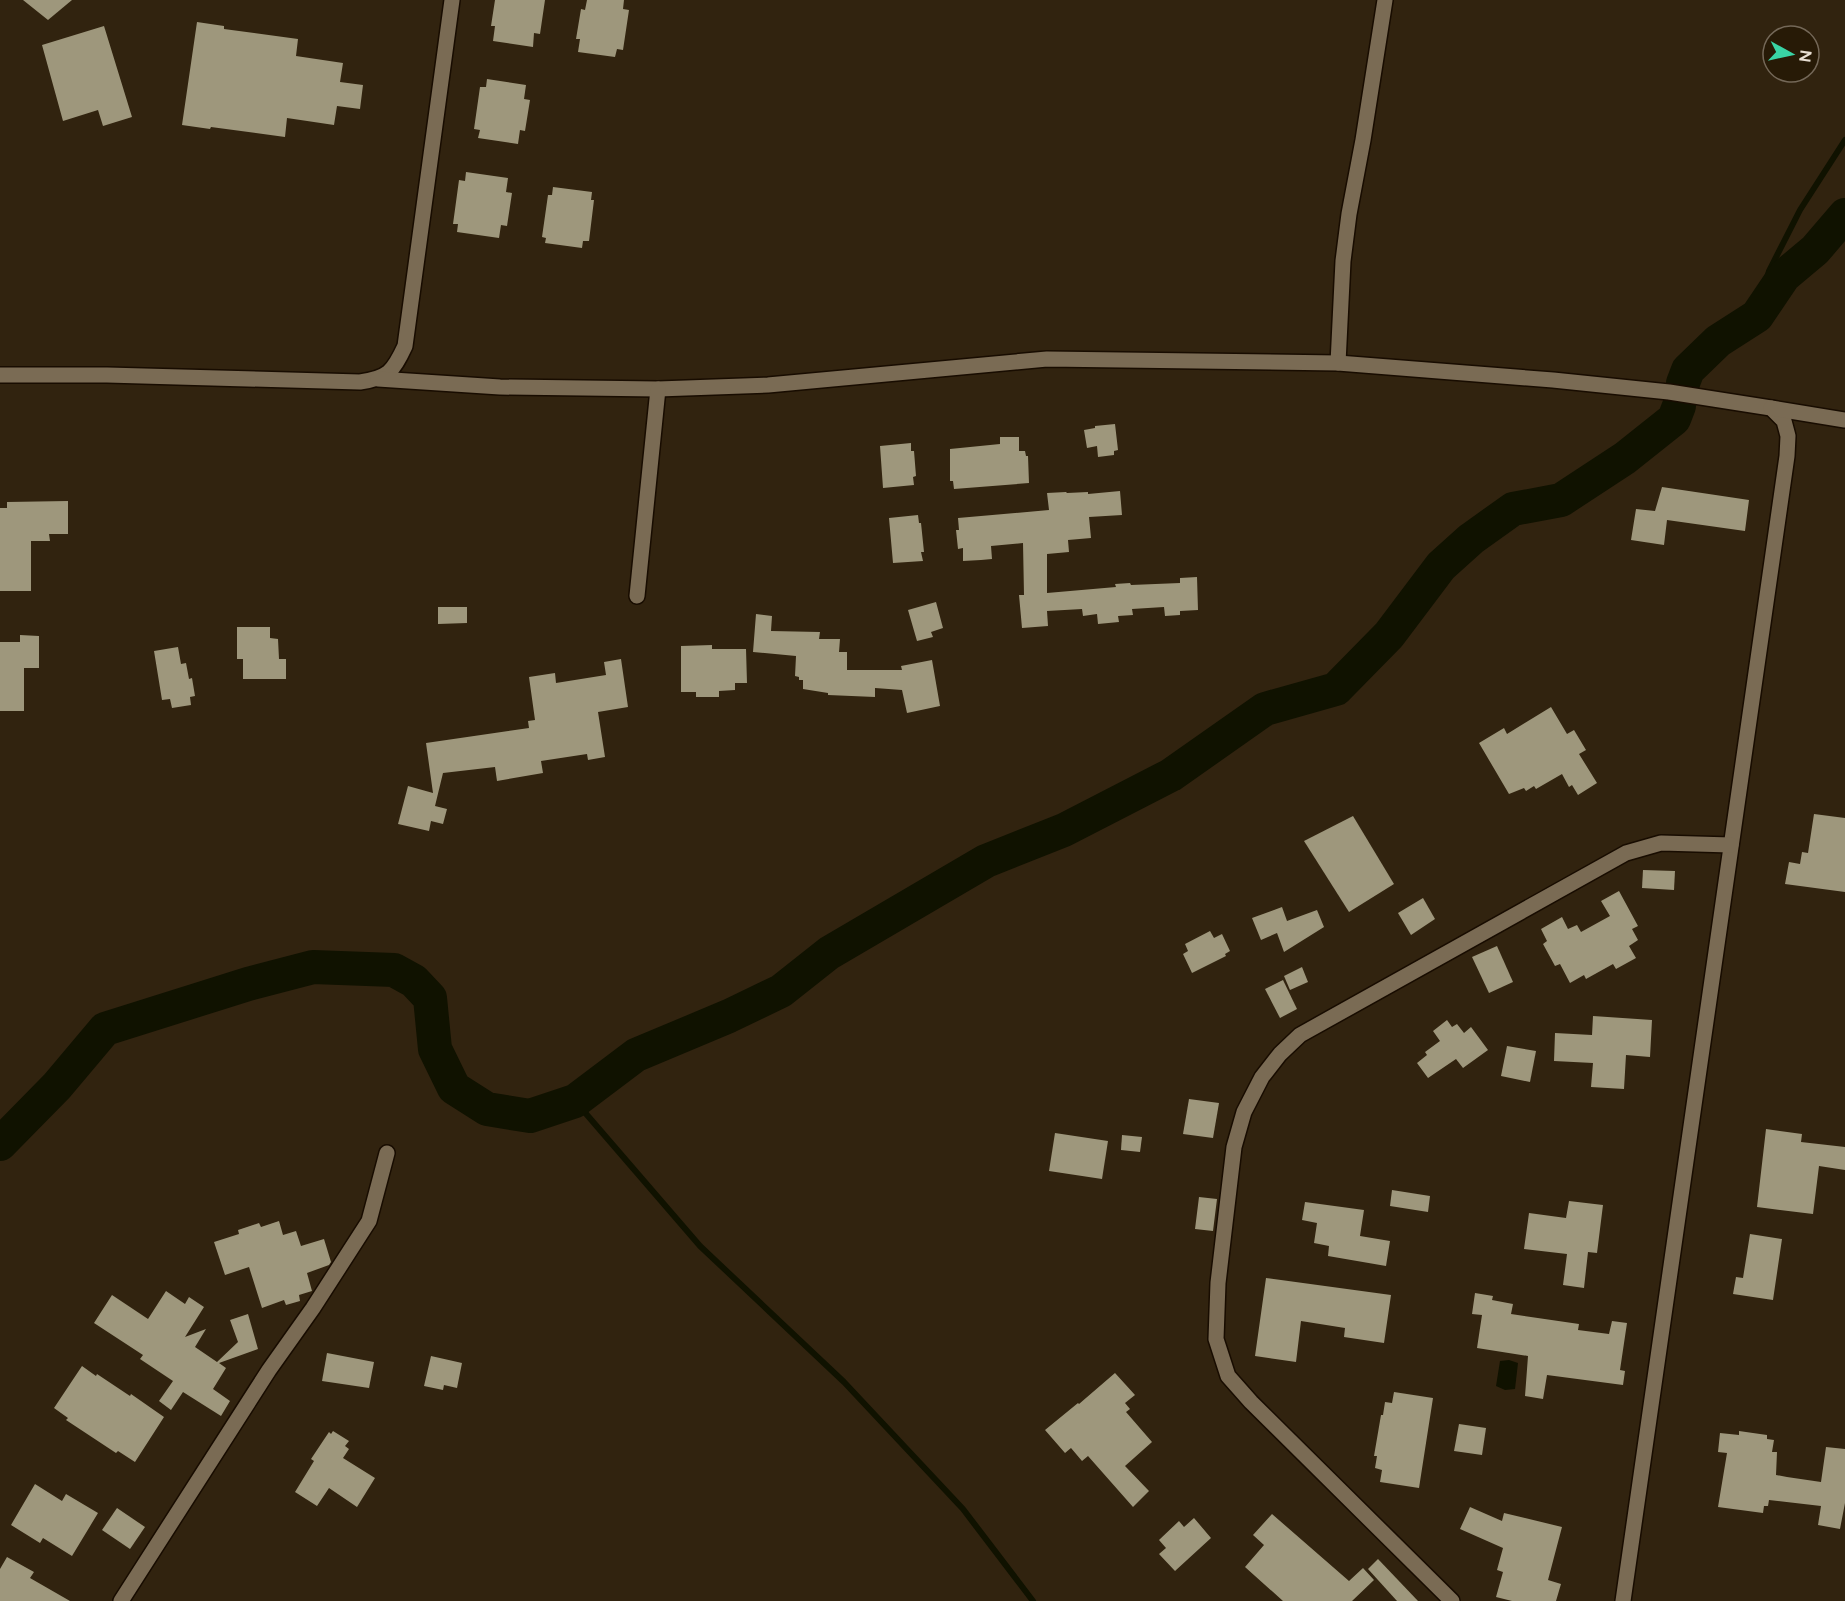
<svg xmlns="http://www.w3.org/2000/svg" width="1845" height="1601" viewBox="0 0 1845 1601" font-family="Figtree,sans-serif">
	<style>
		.water { fill: #101200 }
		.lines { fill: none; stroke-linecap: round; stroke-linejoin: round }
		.stream { stroke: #101200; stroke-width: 6 }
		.river { stroke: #101200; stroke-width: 34 }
		.building { fill: #9e977c }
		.street-casing { stroke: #180c00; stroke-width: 18 }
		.street { stroke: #7a6b54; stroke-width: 15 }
	</style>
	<rect width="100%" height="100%" fill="#31230f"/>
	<!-- water -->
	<path class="water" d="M 1509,1360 L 1518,1363 L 1515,1389 L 1505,1390 L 1496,1386 L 1500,1361 Z"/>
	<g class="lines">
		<!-- stream -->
		<g class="stream">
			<path d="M 1757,316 L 1769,271 L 1800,210 L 1845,140"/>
			<path d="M 575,1101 L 700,1246 L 844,1382 L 963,1509 L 1033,1601"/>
		</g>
		<!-- river -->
		<g class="river">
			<path d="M 1683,383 L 1688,370 L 1718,341 L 1757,316 L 1784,276 L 1815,250 L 1845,215"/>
			<path d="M 0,1144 L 57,1086 L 105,1029 L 248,984 L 313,967 L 394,970 L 414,981 L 430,998 L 435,1049 L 454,1088 L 487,1109 L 530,1116 L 575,1101 L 636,1055 L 729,1016 L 781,991 L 829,953 L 986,861 L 1064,830 L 1171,775 L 1265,709 L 1336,689 L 1389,635 L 1441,566 L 1471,539 L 1513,509 L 1561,500 L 1625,458 L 1674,419 L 1679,406"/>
		</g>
	</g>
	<!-- building -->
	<g class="building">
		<path d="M 23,0 L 72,0 L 48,20 Z"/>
		<path d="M 495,0 L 545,0 L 540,34 L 534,33 L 533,47 L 493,41 L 495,26 L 491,26 Z"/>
		<path d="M 587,0 L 624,0 L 623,9 L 629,10 L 623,50 L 617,49 L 615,57 L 578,52 L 580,39 L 576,39 L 581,9 L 585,10 Z"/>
		<path d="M 197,22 L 224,26 L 224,29 L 298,39 L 296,56 L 343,63 L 340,82 L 363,85 L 360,109 L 337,106 L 334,125 L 287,118 L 285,137 L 211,127 L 210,129 L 182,125 Z"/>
		<path d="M 104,26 L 132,117 L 103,126 L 98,110 L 63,121 L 42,45 Z"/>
		<path d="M 487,79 L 526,85 L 524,99 L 530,100 L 525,131 L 520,130 L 518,144 L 478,138 L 480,130 L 474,129 L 480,87 L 486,87 Z"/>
		<path d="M 466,172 L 508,178 L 506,192 L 512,193 L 507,226 L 501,225 L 499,238 L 457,232 L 458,224 L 453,224 L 459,180 L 465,181 Z"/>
		<path d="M 553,187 L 592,192 L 591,200 L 594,200 L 589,241 L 583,241 L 582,248 L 545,243 L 546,238 L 542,237 L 548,195 L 552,195 Z"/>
		<path d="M 1115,424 L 1118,450 L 1114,451 L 1114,455 L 1098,457 L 1097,446 L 1087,448 L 1084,430 L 1095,428 L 1095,426 Z"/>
		<path d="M 1000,437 L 1019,437 L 1019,451 L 1025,451 L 1026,456 L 1028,456 L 1029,483 L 954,489 L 953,481 L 950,481 L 950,449 L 1000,444 Z"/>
		<path d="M 911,443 L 911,451 L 914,451 L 916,476 L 913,477 L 914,485 L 883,488 L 880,446 Z"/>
		<path d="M 1662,487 L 1749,500 L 1745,531 L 1667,520 L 1664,545 L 1631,540 L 1636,509 L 1655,511 Z"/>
		<path d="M 1120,491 L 1122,515 L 1089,517 L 1091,538 L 1068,540 L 1069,552 L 1047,554 L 1047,593 L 1116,587 L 1115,584 L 1130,583 L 1131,585 L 1180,583 L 1180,578 L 1197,577 L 1198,610 L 1180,611 L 1180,615 L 1165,616 L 1164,607 L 1132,609 L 1133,615 L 1118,616 L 1119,622 L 1098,624 L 1097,614 L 1083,616 L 1082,609 L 1047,611 L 1048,626 L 1022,628 L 1019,595 L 1024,595 L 1023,543 L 991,546 L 992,559 L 981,560 L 963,561 L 963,548 L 958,549 L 956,530 L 959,530 L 958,518 L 1049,510 L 1047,493 L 1066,492 L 1067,493 L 1088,492 L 1088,494 Z"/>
		<path d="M 68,501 L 68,534 L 49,534 L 50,541 L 31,541 L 31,591 L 0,591 L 0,508 L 7,508 L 7,502 Z"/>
		<path d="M 918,515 L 919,523 L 921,523 L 924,552 L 921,552 L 923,561 L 893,563 L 889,518 Z"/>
		<path d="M 936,602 L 943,628 L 931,632 L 933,637 L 917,641 L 908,610 Z"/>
		<path d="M 438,607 L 467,607 L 467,623 L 438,624 Z"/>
		<path d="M 756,614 L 772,616 L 771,631 L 820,632 L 819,639 L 840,639 L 839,652 L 847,652 L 847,670 L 902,670 L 901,666 L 932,660 L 940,706 L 907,713 L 902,690 L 875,688 L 875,697 L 828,695 L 828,693 L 803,689 L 803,680 L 799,680 L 799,677 L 795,676 L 796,656 L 753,652 Z"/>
		<path d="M 237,627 L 270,627 L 270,638 L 278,639 L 279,659 L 286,659 L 286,679 L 243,679 L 243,659 L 237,659 Z"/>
		<path d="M 20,635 L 39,636 L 39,668 L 24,668 L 24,711 L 0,711 L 0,642 L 20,642 Z"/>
		<path d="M 712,645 L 712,649 L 746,649 L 747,683 L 735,683 L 735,690 L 719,691 L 719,697 L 696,697 L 696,692 L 681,692 L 681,646 Z"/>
		<path d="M 178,647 L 181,664 L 186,663 L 189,679 L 192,678 L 195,696 L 190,697 L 191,705 L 172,708 L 170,699 L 162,700 L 154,651 Z"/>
		<path d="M 621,659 L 628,707 L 598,712 L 605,757 L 588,760 L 587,754 L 541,761 L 543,773 L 497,781 L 495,767 L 443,773 L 435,806 L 447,809 L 443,824 L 431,821 L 429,831 L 398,824 L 408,786 L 433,793 L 426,743 L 529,728 L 528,721 L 535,720 L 529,677 L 555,673 L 556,683 L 606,675 L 604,662 Z"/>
		<path d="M 1551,707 L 1567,734 L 1574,730 L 1586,750 L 1579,754 L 1597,783 L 1578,795 L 1572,785 L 1569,787 L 1562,774 L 1536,789 L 1534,786 L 1526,791 L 1524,788 L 1509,794 L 1479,743 L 1504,728 L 1507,734 Z"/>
		<path d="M 1814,814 L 1845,818 L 1845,892 L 1785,884 L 1789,862 L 1800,864 L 1802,852 L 1808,853 Z"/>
		<path d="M 1353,816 L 1394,884 L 1349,912 L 1304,841 Z"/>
		<path d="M 1643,870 L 1675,871 L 1674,890 L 1642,888 Z"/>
		<path d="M 1619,891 L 1638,926 L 1632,929 L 1638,940 L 1629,946 L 1636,958 L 1616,969 L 1613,964 L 1586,979 L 1584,975 L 1570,983 L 1560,964 L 1555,966 L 1543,944 L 1547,941 L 1541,929 L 1562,917 L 1568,929 L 1577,925 L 1581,932 L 1610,916 L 1601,901 Z"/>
		<path d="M 1423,898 L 1435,919 L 1411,935 L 1398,913 Z"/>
		<path d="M 1282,907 L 1287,921 L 1317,910 L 1324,927 L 1284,952 L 1277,933 L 1261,940 L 1252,918 Z"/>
		<path d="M 1210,931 L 1214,938 L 1222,934 L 1230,951 L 1225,954 L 1226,956 L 1192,973 L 1183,954 L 1188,951 L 1185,944 Z"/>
		<path d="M 1497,946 L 1513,982 L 1489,993 L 1472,957 Z"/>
		<path d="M 1302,967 L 1308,982 L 1290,990 L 1284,976 Z"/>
		<path d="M 1283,980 L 1297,1009 L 1280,1018 L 1265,989 Z"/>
		<path d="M 1593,1016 L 1652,1020 L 1650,1057 L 1626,1055 L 1624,1089 L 1591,1087 L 1593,1063 L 1554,1061 L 1555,1033 L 1592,1035 Z"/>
		<path d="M 1447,1020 L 1452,1027 L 1457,1024 L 1464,1033 L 1471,1027 L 1488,1050 L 1463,1068 L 1456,1059 L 1428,1078 L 1417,1063 L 1427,1055 L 1425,1052 L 1440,1041 L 1433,1031 Z"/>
		<path d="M 1507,1046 L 1536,1051 L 1530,1082 L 1501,1076 Z"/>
		<path d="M 1189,1099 L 1219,1103 L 1213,1138 L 1183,1134 Z"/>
		<path d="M 1766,1129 L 1802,1134 L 1801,1142 L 1845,1147 L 1845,1170 L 1819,1166 L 1813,1214 L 1757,1207 Z"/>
		<path d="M 1055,1133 L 1108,1141 L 1102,1179 L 1049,1171 Z"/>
		<path d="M 1122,1135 L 1142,1137 L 1140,1152 L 1121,1150 Z"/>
		<path d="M 1392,1190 L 1430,1196 L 1428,1212 L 1390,1206 Z"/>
		<path d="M 1199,1197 L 1217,1199 L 1213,1231 L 1195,1229 Z"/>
		<path d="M 1569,1201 L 1603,1205 L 1597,1253 L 1588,1252 L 1584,1288 L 1563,1285 L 1567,1254 L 1524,1249 L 1529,1213 L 1566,1218 Z"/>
		<path d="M 1305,1202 L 1364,1210 L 1360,1236 L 1390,1241 L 1386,1266 L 1328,1256 L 1329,1246 L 1314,1243 L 1317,1223 L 1302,1220 Z"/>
		<path d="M 279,1221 L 283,1235 L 296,1231 L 301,1246 L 324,1239 L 331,1262 L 329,1265 L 307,1273 L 312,1291 L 299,1295 L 300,1301 L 286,1305 L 284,1300 L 262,1308 L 249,1267 L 225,1275 L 214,1242 L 239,1234 L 238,1230 L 259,1223 L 261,1227 Z"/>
		<path d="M 1750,1234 L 1782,1239 L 1773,1300 L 1733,1294 L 1736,1277 L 1743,1278 Z"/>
		<path d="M 1266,1278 L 1391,1295 L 1384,1343 L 1344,1337 L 1345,1328 L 1301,1321 L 1296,1362 L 1255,1356 Z"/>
		<path d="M 166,1291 L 185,1304 L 189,1297 L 204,1307 L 185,1337 L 206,1329 L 195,1347 L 217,1362 L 238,1342 L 230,1320 L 248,1314 L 258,1349 L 219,1363 L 226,1368 L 213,1389 L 230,1401 L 221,1416 L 183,1392 L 171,1410 L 159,1401 L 173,1381 L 140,1359 L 143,1355 L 94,1323 L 112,1295 L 148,1319 Z"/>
		<path d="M 1475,1293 L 1493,1296 L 1492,1300 L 1513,1304 L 1511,1314 L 1579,1324 L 1578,1330 L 1609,1334 L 1612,1321 L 1627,1323 L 1620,1370 L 1625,1371 L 1623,1385 L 1547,1375 L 1543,1399 L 1525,1396 L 1528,1356 L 1477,1348 L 1482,1315 L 1472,1314 Z"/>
		<path d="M 327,1353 L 374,1362 L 369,1388 L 322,1381 Z"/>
		<path d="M 431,1356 L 462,1363 L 457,1388 L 444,1385 L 443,1390 L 424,1386 Z"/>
		<path d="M 82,1366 L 96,1376 L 97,1374 L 130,1396 L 131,1394 L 164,1417 L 135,1462 L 118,1451 L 116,1453 L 66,1420 L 68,1418 L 54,1408 Z"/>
		<path d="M 1115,1373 L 1135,1395 L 1125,1403 L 1130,1409 L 1126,1412 L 1152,1442 L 1125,1466 L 1149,1491 L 1133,1507 L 1088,1456 L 1082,1461 L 1071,1448 L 1065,1453 L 1045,1430 L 1078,1403 L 1079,1404 Z"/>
		<path d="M 1394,1392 L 1433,1398 L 1419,1488 L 1380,1482 L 1382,1470 L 1375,1468 L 1377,1456 L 1374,1456 L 1381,1415 L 1383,1415 L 1385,1402 L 1392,1403 Z"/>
		<path d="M 1459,1424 L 1486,1428 L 1482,1455 L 1454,1451 Z"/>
		<path d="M 333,1431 L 349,1441 L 345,1446 L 349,1449 L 343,1458 L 375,1478 L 357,1507 L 329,1488 L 317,1506 L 295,1492 L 314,1461 L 311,1459 L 329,1432 L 331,1434 Z"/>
		<path d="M 1739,1431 L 1767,1435 L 1767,1439 L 1774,1440 L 1772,1452 L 1777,1452 L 1776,1475 L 1787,1477 L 1821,1482 L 1826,1447 L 1845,1449 L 1845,1503 L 1840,1529 L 1818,1525 L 1821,1506 L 1769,1500 L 1768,1506 L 1764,1506 L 1763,1513 L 1718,1507 L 1727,1453 L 1718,1452 L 1720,1433 L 1739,1435 Z"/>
		<path d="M 35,1484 L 62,1501 L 66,1494 L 98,1513 L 72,1556 L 43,1538 L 40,1543 L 11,1525 Z"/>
		<path d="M 1470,1507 L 1502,1521 L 1504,1513 L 1562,1527 L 1548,1580 L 1561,1584 L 1556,1601 L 1512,1601 L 1496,1597 L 1503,1572 L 1497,1570 L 1503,1548 L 1460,1529 Z"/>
		<path d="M 117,1508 L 145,1527 L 130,1549 L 102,1530 Z"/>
		<path d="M 1272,1514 L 1349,1581 L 1363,1568 L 1374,1580 L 1352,1601 L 1283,1601 L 1245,1567 L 1264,1545 L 1253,1535 Z"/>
		<path d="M 1194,1518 L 1211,1538 L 1175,1571 L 1159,1554 L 1166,1548 L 1159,1540 L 1179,1521 L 1184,1527 Z"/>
		<path d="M 7,1557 L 34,1572 L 30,1578 L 70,1601 L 0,1601 L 0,1569 Z"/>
		<path d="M 1378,1559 L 1418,1601 L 1397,1601 L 1368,1569 Z"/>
	</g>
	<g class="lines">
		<defs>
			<g id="street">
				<path d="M 1338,363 L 1343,261 L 1349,214 L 1363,140 L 1385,0"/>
				<path d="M 0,375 L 107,375 L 360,382 C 388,378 393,372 405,346 L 452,0"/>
				<path d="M 378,379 L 500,387 L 658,389 L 768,385 L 1047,359 L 1338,363 L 1553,380 L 1669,392 L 1771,408 L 1784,421 L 1788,436 L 1787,456 L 1623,1601"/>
				<path d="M 1771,408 L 1845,420"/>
				<path d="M 637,596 L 658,389"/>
				<path d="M 121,1601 L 269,1370 L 313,1308 L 369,1221 L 387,1153"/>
				<path d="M 1452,1601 L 1251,1402 L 1228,1376 L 1216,1339 L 1218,1283 L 1234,1147 L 1244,1112 L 1262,1077 L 1280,1054 L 1300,1035 L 1626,853 L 1661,843 L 1731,845"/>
			</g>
		</defs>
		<!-- street casing -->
		<use href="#street" class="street-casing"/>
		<!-- street -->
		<use href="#street" class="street"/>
	</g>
	<!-- north arrow -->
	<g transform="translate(1791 54) rotate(98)"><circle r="28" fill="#271a06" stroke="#746858" stroke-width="1.5"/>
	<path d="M0-4.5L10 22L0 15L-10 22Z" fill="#39d4a5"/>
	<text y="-9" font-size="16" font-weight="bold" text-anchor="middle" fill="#e7ded2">N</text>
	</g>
</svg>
